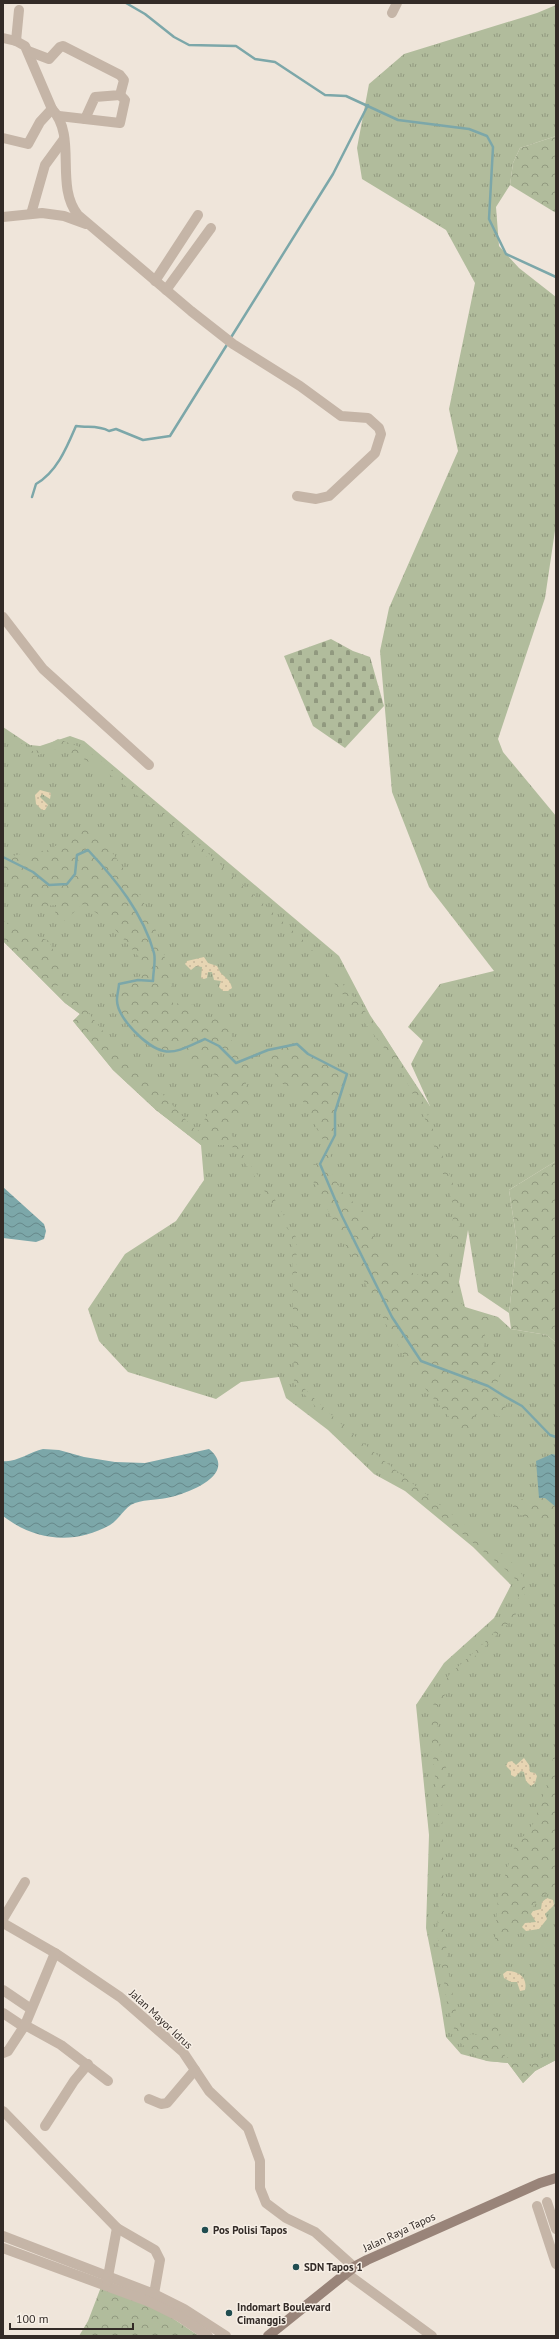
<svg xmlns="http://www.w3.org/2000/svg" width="559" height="2339" viewBox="0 0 559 2339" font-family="'PT Sans',sans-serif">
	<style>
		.grass { fill: url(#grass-tufts) }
		.forest { fill: url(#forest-crowns) }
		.sand { fill: url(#sand-dots) }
		.cemetery { fill: url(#cemetery-stones) }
		.water { fill: url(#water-waves) }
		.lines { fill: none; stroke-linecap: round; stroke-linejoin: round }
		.stream { stroke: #7ca7a9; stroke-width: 2.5 }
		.street { stroke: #c5b5a7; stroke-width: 10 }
		.secondary { stroke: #998479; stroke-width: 10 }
		.poi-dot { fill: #214d50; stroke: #f7efe6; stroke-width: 1.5 }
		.labels { text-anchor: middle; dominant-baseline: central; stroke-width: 3; stroke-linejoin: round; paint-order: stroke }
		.street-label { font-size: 11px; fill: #332b27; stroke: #f7efe6 }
		.poi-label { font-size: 11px; font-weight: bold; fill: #332b27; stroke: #f7efe6; text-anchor: start }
	</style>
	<defs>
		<pattern id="grass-tufts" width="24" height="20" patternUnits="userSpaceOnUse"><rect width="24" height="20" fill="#b1bc9c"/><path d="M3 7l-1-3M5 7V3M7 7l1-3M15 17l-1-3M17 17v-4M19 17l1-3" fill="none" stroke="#91997f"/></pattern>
		<pattern id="forest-crowns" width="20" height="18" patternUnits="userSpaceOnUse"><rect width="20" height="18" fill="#b1bc9c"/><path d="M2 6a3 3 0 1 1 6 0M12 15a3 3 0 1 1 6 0" fill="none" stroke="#91997f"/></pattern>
		<pattern id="sand-dots" width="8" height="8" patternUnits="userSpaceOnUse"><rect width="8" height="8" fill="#e7d5b3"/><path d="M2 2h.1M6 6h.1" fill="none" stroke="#c7b79a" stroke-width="1.8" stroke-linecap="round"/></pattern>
		<pattern id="cemetery-stones" width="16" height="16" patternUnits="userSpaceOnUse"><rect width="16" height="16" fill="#b1bc9c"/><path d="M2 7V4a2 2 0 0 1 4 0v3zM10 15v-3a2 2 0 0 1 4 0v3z" fill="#91997f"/></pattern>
		<pattern id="water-waves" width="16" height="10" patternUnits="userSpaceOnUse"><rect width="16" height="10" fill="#7ca7a9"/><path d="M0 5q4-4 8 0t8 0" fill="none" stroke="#66888a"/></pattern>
	</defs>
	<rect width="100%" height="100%" fill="#efe5da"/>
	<!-- grass -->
	<path class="grass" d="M 556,5 L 556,136 L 520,148 L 513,163 L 510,185 L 496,207 L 499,246 L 519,268 L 556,297 L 556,524 L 545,598 L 498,739 L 503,752 L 556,816 L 556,1161 L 509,1190 L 517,1242 L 509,1313 L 478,1292 L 468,1230 L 459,1282 L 465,1307 L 498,1317 L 511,1329 L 547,1335 L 556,1343 L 556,2060 L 535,2071 L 523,2083 L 508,2063 L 487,2061 L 461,2054 L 446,2037 L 440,1999 L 426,1928 L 429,1835 L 416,1705 L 444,1663 L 494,1618 L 511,1585 L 473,1547 L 405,1491 L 374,1474 L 328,1430 L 286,1398 L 279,1377 L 241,1382 L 216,1399 L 128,1372 L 99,1341 L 88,1309 L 125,1254 L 176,1221 L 204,1180 L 201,1145 L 156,1110 L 113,1070 L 73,1021 L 80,1014 L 65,1003 L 3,941 L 3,727 L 30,745 L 40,746 L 70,736 L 84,741 L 339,956 L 370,1015 L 430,1106 L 411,1064 L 423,1041 L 408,1027 L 440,984 L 494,971 L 429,887 L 392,792 L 380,651 L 389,608 L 458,451 L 449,409 L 475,283 L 446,230 L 362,179 L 357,148 L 369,84 L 404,54 L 537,13 Z"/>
	<!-- forest -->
	<g class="forest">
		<path d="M 556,136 L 556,213 L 510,185 L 513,163 L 520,148 Z"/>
		<path d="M 3,730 L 34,752 L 58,739 L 85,749 L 141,792 L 302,939 L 335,975 L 380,1029 L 418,1089 L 460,1203 L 458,1247 L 450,1249 C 450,1260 447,1276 451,1287 C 458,1306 474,1316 493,1318 L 493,1323 L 485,1334 L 484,1350 L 493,1359 L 501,1371 L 497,1383 L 506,1403 L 505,1414 L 498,1417 L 489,1410 L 483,1414 L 476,1413 L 466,1437 L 418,1380 L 390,1332 L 313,1181 L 314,1165 L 320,1163 L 329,1146 L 321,1137 L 298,1091 L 277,1081 L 268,1050 L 297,1044 L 308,1054 L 347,1074 L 335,1112 L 335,1135 L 329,1146 L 331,1154 L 329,1167 L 342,1192 L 365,1213 L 377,1245 L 396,1268 L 429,1278 L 435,1255 L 450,1249 L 454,1207 L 425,1119 L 401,1070 L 311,953 L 160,814 L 118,780 L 82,758 L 55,749 L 35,756 L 3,736 Z"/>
		<path d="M 90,825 C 127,869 149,902 165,958 C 169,974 174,987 173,1003 L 194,1005 L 196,1017 L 209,1018 L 225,1016 L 232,1029 L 232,1041 L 244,1055 L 256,1055 L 258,1062 L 245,1075 L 249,1111 L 236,1122 L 226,1123 L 237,1146 L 274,1198 L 296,1237 L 300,1384 C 363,1450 438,1502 509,1559 L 523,1576 L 525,1588 L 524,1600 L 513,1619 L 461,1670 L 439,1704 L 437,1737 L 448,1774 L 442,1798 L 444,1925 L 449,1975 L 458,2022 L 467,2034 L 491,2036 L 494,2014 L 505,2056 L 526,2068 L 532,2065 L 531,2056 L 534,2054 L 548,2059 L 552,2050 L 556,2051 L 556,2060 L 535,2071 L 523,2083 L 508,2063 L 487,2061 L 476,2056 L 457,2040 L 447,2003 L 437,1932 L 440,1889 L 440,1834 L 432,1743 L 431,1714 L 438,1690 L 450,1674 L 482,1645 L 513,1612 L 522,1588 L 512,1575 L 396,1479 L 324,1416 L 294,1383 L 292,1236 L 259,1182 L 231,1145 L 201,1145 L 156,1110 L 113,1070 L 73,1021 L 80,1014 L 65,1003 L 3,941 L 3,921 L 49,941 L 63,972 L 56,989 L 79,1001 L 122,1055 L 156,1087 L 197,1132 L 217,1099 L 215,1081 L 218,1076 L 186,1064 L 177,1051 L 164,1051 L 143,1041 L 126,1021 L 116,1000 L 119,984 L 138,980 L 145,964 L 107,920 L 83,904 L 64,921 L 55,916 L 56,905 L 36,907 L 3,875 L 3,857 L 4,858 L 25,853 L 50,850 L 75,831 Z"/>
		<path d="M 556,1161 L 556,1343 L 547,1335 L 511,1329 L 509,1313 L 517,1242 L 509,1190 Z"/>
		<path d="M 507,1487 L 518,1497 L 531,1504 L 539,1498 L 545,1498 L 556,1507 L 556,1523 L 546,1524 L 515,1513 Z"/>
		<path d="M 556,1746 L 556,1888 L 539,1898 L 526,1917 L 494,1952 L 498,1897 L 514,1848 L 533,1824 L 546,1788 Z"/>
		<path d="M 101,2287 L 162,2311 L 199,2336 L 79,2336 L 88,2321 Z"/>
	</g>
	<!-- sand -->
	<g class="sand">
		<path d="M 40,790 L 51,793 L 50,799 L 42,794 L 40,797 L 48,805 L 45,810 L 42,810 L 36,804 L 35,795 Z"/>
		<path d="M 204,957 L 208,963 L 217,966 C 218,968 219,970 220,972 C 225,978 230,979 232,988 L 228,991 L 223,991 L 219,987 L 221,981 L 214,980 L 212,972 L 208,972 L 207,978 L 204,979 L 201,978 L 202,967 L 196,966 L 191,970 L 185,964 L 187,961 Z"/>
		<path d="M 524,1758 L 529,1765 L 530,1772 L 535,1773 L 537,1776 L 535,1783 L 531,1786 L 526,1781 L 524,1772 L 521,1771 L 515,1777 L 511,1775 L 511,1771 L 506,1766 L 508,1762 L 512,1761 L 516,1765 Z"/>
		<path d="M 547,1898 L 553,1900 L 554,1905 L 545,1914 L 547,1919 L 539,1929 L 526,1931 L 522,1927 L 525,1923 L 536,1922 L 531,1914 L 533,1911 L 541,1909 L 542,1902 Z"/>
		<path d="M 507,1971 C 518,1971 528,1977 525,1990 L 520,1991 L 517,1982 L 511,1982 L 504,1978 L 503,1974 Z"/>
	</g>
	<!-- cemetery -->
	<path class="cemetery" d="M 331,639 L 353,651 L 370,657 L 384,706 L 345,748 L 313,726 L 284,656 Z"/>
	<!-- water -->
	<g class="water">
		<path d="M 3,1187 L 44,1224 L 46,1231 L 44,1239 L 36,1242 L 3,1238 Z"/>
		<path d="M 43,1449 L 59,1450 L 84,1457 L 115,1462 L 145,1463 L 209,1449 C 238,1473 192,1492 171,1497 C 159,1500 147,1499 135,1503 C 124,1507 120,1519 110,1525 C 74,1545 35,1541 3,1516 L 3,1461 C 15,1463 30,1452 43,1449 Z"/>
		<path d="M 552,1454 L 556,1455 L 556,1507 L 545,1498 L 539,1498 L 536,1461 Z"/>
	</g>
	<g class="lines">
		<!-- stream -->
		<g class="stream">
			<path d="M 126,3 L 145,14 L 174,37 L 189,45 L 236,46 L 255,59 L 275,62 L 325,95 L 346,96 L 398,120 L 469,129 L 487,136 L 493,147 L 489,219 L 506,254 L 556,277"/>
			<path d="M 230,339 L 333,174 L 368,105"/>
			<path d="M 32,497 L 36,484 C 57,472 67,447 76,426 C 88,428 98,425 109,431 L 116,429 L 143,440 L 170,436 L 228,343"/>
			<path d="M 3,857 L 33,872 L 49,885 L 67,884 L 75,874 L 77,855 L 88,850 C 116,880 143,913 154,953 C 156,961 153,972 153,981 L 138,980 L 119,984 C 119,988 117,994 117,999 C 116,1017 147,1048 164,1051 C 177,1054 193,1044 205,1039 L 219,1046 L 236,1063 L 268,1050 L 297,1044 L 308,1054 L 347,1074 L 335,1112 L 335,1135 L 320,1164 L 342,1216 L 392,1317 L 421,1361 L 488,1386 L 504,1396 L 522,1406 L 550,1435 L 556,1437"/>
		</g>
		<!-- street -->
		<g class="street">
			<path d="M 392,13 L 397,3"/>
			<path d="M 3,38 L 16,41 L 25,46 L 52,109 C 78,137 54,185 78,215 L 191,311 L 233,344 L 300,386 L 341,416 L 368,418 L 379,428 L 381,434 L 375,453 L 329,496 L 316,499 L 297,496"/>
			<path d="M 16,41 L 19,10"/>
			<path d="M 28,51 L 49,59 L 60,47 L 63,46 L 120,75 L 124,80 L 120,95 L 95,97 L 85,119 L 59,116"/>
			<path d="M 85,119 L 120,123 L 125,100 L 120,95"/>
			<path d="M 3,138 L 28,144 L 40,122 L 52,109"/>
			<path d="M 31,214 L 45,165 L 64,139"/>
			<path d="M 3,217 L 42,213 L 64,216 L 86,224"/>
			<path d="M 155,281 L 198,215"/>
			<path d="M 166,290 L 211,228"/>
			<path d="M 3,617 L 43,669 L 149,765"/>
			<path d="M 3,1919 L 25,1882"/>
			<path d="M 3,1923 L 55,1953 L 120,1997 L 183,2052 L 209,2091 L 248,2128 L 260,2161 L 260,2188 L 266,2203 L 286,2218 L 315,2232 L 354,2267"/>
			<path d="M 3,1990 L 31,2009"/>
			<path d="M 3,2013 L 24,2027"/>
			<path d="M 25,2025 L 61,2045 L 108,2081"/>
			<path d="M 3,2053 L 8,2051 L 25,2025 L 55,1953"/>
			<path d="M 149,2099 L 161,2104 L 167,2103 L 195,2070"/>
			<path d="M 3,2111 L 117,2228 L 155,2250 L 160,2260 L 154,2294 L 150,2302"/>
			<path d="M 45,2126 L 74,2081 L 88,2064"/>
			<path d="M 547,2202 L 556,2229"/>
			<path d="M 537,2206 L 556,2264"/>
			<path d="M 3,2236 L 154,2294 L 184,2309 L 226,2336"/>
			<path d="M 3,2248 L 150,2302 L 180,2317 L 208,2336"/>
			<path d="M 346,2273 L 432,2336"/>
			<path d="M 107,2282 L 117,2228"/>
		</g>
		<!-- secondary -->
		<path class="secondary" d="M 268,2336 L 354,2267 L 367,2260 L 540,2183 L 556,2178"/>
	</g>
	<!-- markers -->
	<g class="poi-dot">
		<circle cx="205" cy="2230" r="4"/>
		<circle cx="296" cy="2267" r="4"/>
		<circle cx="229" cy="2313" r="4"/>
	</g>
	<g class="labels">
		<!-- street labels -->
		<g class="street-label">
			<text transform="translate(161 2019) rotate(43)">Jalan Mayor Idrus</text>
			<text transform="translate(399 2232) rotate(-25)">Jalan Raya Tapos</text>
		</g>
		<!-- poi labels -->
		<g class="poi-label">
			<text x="213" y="2230">Pos Polisi Tapos</text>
			<text x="304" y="2267">SDN Tapos 1</text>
			<text x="237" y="2307">Indomart Boulevard<tspan x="237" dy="13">Cimanggis</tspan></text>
		</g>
	</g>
	<!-- border -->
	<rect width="559" height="2339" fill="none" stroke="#332b27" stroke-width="8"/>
	<!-- scale -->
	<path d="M10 2323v6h123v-6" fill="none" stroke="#332b27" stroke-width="2"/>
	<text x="16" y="2323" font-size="12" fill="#332b27" stroke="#f7efe6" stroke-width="3" paint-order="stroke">100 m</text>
</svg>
